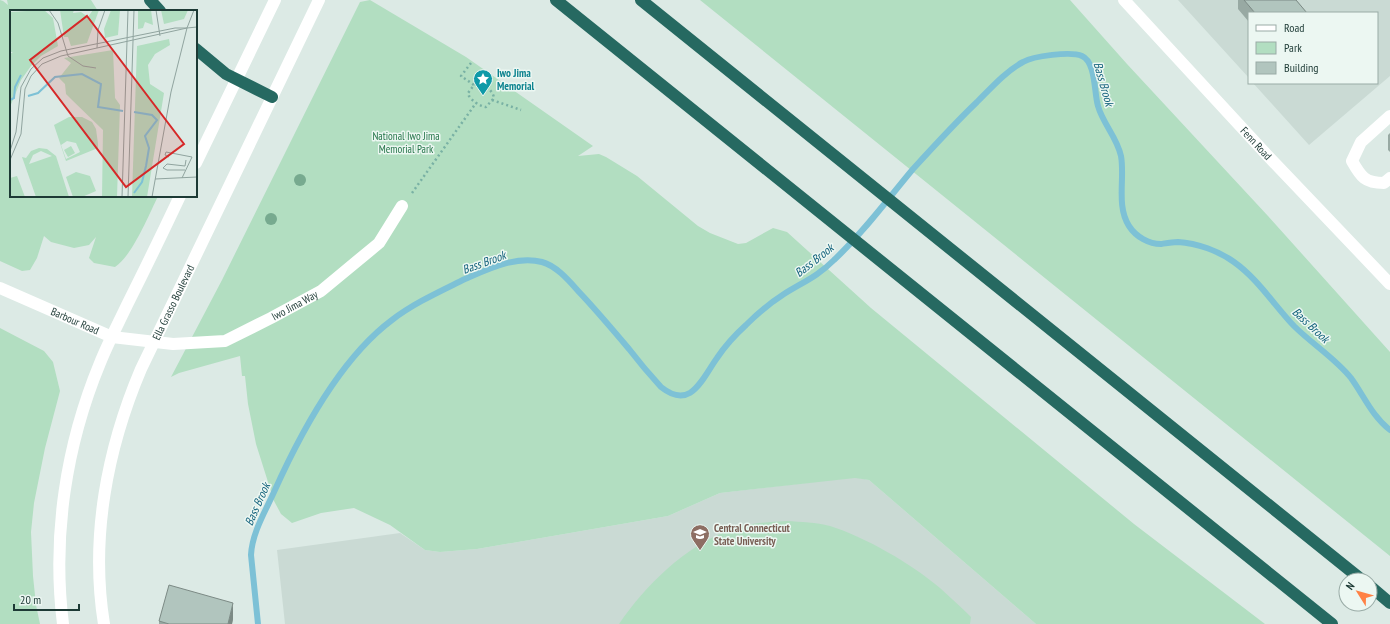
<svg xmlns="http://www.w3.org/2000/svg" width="1390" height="624" viewBox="0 0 1390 624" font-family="'PT Sans Narrow',sans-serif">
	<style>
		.built { fill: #cadad4 }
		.green { fill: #b2dec1 }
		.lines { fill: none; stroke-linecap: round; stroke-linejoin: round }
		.stream { stroke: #7dc1d6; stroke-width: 6 }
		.path { stroke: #79b1a4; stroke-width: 2.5; stroke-dasharray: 2 3; stroke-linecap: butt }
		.lane { stroke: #fff; stroke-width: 12 }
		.street { stroke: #fff; stroke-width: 12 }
		.secondary { stroke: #fff; stroke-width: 12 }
		.highway { stroke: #266961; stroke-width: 12 }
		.tree { fill: #77aa8f }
		.wall { fill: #98a9a3 }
		.shaded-wall { fill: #7c8a85 }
		.building { fill: #b1c5be; stroke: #7c8a85 }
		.labels { text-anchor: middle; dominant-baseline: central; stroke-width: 3; stroke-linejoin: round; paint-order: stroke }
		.culture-label { font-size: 11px; font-weight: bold; fill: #0d838f; stroke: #ecf7f2; text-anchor: start }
		.park-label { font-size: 11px; fill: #247549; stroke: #ecf7f2 }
		.street-label { font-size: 11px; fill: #1d3a35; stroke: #ecf7f2 }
		.education-label { font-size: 11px; font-weight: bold; fill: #785e54; stroke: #ecf7f2; text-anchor: start }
		.water-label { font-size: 12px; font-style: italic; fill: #12617b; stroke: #ecf7f2 }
		.inset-river { fill: none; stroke: #7dc1d6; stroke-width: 2 }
		.inset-road { fill: none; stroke: #90a49f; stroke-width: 1 }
		.view { fill: #d62828; fill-opacity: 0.15; stroke: #d62828; stroke-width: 2 }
		.inset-edge { fill: none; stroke: #1d3a35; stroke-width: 2 }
	</style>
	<rect width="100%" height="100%" fill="#dceae5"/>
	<!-- built -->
	<g class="built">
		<path d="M 1178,0 L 1390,0 L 1390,76 L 1309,145 L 1253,83 L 1377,83 L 1377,13 L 1249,13 L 1249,78 Z"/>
		<path d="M 855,477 L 869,480 L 1036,624 L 285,624 L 277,550 L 400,533 L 425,550 L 440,552 L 477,549 L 668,516 L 720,493 Z"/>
	</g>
	<!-- green -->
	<g class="green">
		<path d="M 0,0 L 3,1 L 8,5 L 7,0 L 91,0 L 98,11 L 11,11 L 11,196 L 158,196 C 149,215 132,256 115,267 L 94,263 L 89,258 L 96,237 L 89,245 L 74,248 L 51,242 L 44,236 L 37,258 L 30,270 L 22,271 L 0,261 Z"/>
		<path d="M 370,0 L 466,57 L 593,146 L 578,156 L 599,154 L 606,157 L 637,176 L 698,226 L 710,233 L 738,244 L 746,243 L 773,228 L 787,232 L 871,308 L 1134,524 L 1265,624 L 1036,624 L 869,480 L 855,478 L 720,493 L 668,516 L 477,549 L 440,552 L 425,550 L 390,525 L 354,508 L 321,513 L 292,523 L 281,514 L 274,501 L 256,444 L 248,404 L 245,376 L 242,376 L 240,356 L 179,373 L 171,377 L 222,280 L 360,2 Z"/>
		<path d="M 700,0 L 1070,0 L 1127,64 L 1268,216 L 1390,352 L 1390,556 Z"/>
		<path d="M 0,328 L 44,351 L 53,362 L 60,391 L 45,448 L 34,503 L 31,532 L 33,576 L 36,605 L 40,624 L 0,624 Z"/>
		<path d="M 787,521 C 801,522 816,522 830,526 C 865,537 912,564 940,588 C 950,597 961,607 971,617 L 970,624 L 619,624 C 645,586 685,546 730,530 C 748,523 768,522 787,521 Z"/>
	</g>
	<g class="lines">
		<!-- stream -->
		<path class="stream" d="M 258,624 L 251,555 C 252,533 265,512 274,492 C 300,434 341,358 392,320 C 414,303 441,291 465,279 C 488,269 517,255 542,262 C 557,266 570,282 580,293 C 597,311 613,330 629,349 C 639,362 650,375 661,387 C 691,411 702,379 717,358 C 725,346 735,335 746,325 C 758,313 770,303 784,294 C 803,282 817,277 834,260 C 863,233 887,200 913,169 C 934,146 955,123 977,102 C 991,88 1006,71 1023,62 C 1033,56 1071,51 1082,56 C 1096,62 1094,93 1098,106 C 1103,124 1117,137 1121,156 C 1125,178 1116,206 1129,226 C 1136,237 1149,244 1161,244 C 1167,243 1172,242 1178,242 C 1197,243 1219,251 1234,262 C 1258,279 1274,305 1294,326 C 1312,344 1335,358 1351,378 C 1364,396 1372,416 1390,430"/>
		<!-- path -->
		<g class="path">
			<path d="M 471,63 L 461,76 L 474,85"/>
			<path d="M 477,84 C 485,84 493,91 494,98 L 486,107 C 480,106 473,102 469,96 L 468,93 L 474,85 Z"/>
			<path d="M 492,100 L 521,110"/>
			<path d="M 412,193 L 476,103"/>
		</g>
		<!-- lane -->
		<path class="lane" d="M 1390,116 L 1361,142 L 1352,161 C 1361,177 1365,183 1384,183 L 1390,178"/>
		<!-- street -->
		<path class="street" id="s1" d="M 0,288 L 112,337 L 173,344 L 225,341 L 271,318 L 321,291 L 379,243 L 402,206"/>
		<!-- secondary -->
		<g class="secondary">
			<path id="s2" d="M 1124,0 L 1267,155 L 1390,284"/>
			<path d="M 196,163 L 275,0"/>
			<path d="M 63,624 C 52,536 66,445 100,363 C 108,343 118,324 127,305 C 145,269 163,232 180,196"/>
			<path id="s3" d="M 104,624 C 90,538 107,449 141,369 L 319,0"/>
		</g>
		<!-- highway -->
		<g class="highway">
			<path d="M 150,0 L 160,11"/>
			<path d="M 556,0 L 1332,624"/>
			<path d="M 641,0 L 1362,580"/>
			<path d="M 196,49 L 226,74 L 272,97"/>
			<path d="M 1370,586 L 1390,603"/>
		</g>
	</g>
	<!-- trees -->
	<g class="tree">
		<circle cx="300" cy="180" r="6"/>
		<circle cx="271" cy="219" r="6"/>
	</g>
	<!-- wall -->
	<g class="wall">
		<path d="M 1238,0 L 1296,0 L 1307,13 L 1249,13 L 1249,22 L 1238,9 Z"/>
		<path d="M 1390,133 L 1390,152 L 1388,150 L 1388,135 Z"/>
		<path d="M 233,619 L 232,624 L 159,624 L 159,621 Z"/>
	</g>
	<!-- shaded-wall -->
	<path class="shaded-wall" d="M 233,603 L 233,619 L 232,624 L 228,624 Z"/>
	<!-- building -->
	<g class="building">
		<path d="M 1244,0 L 1296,0 L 1307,13 L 1255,13 Z"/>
		<path d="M 169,585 L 233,603 L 228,624 L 169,624 L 159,621 Z"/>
	</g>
	<!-- icons -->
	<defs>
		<symbol id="sight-pin" viewBox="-11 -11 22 30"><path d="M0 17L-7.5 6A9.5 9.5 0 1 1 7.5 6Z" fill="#0f9aa8" stroke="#ecf7f2"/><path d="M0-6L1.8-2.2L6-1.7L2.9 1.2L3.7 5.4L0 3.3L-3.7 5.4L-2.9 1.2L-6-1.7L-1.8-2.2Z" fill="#fff"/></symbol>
		<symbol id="university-pin" viewBox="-11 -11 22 30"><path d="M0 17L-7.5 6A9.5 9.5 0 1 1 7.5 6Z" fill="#8d6e63" stroke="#ecf7f2"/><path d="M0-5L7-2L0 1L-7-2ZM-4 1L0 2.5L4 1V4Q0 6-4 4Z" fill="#fff"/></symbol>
	</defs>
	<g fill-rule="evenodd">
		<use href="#sight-pin" x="472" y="68" width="22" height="30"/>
		<use href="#university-pin" x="689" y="523" width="22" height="30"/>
	</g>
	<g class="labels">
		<!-- culture labels -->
		<g class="culture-label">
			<text x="497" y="73">Iwo Jima<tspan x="497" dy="13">Memorial</tspan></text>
		</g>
		<!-- park labels -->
		<g class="park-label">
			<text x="406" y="136">National Iwo Jima<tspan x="406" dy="13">Memorial Park</tspan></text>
		</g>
		<!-- street labels -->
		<g class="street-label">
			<text stroke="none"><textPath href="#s2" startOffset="195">Fenn Road</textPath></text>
			<text stroke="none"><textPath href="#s3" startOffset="335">Ella Grasso Boulevard</textPath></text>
			<text stroke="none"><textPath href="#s1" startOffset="314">Iwo Jima Way</textPath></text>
			<text stroke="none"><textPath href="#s1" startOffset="82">Barbour Road</textPath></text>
		</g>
		<!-- education labels -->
		<g class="education-label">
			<text x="714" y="528">Central Connecticut<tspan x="714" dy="13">State University</tspan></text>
		</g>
		<!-- water labels -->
		<g class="water-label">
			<text transform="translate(1104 84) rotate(74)">Bass Brook</text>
			<text transform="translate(814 260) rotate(-38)">Bass Brook</text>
			<text transform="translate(484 262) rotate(-20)">Bass Brook</text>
			<text transform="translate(1311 325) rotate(43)">Bass Brook</text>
			<text transform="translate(257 504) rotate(-66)">Bass Brook</text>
		</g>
	</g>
	<!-- overview -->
	<g transform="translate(10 10)">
		<rect width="187" height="187" fill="#dceae5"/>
		<path d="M 34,0 L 43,8 L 48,36 L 31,46 L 21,56 L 11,70 L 0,97 L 0,44 L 3,42 L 0,42 L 0,2 ZM 50,0 L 64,0 L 63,3 L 71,2 L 78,7 L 83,0 L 89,0 L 77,33 L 61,36 L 58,27 L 54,27 ZM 101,0 L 110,0 L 108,25 L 95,28 L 94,19 ZM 128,0 L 141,0 L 143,15 L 135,12 L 133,18 L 128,19 ZM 151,0 L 178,0 L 174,9 L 154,14 ZM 159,29 L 160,35 L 145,44 L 138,55 L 140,74 L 154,83 L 137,187 L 122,187 L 127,36 ZM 103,40 L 105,88 L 110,95 L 107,187 L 92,187 L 93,120 L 60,88 L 56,84 L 55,74 L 49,68 L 61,53 L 54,48 ZM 59,107 L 72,107 L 82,112 L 86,119 L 88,134 L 88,138 L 56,151 L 44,115 ZM 57,131 L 66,133 L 70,142 L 56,149 L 51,135 ZM 61,136 L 65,143 L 58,147 L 54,140 ZM 29,138 L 37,139 L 46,146 L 59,187 L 26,187 L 12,147 L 16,148 L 21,141 ZM 31,141 L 42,146 L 19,154 L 23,145 ZM 66,162 L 80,166 L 86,181 L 72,187 L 63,187 L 56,167 ZM 7,166 L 15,187 L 0,187 L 0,168 Z" fill="#b2dec1" fill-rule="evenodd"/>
		<path class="inset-river" d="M 18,86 L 28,83 L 45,67 L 72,64 L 91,74 L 88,97 L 113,101M 0,90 L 4,88 L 5,77 L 11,65M 124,102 L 142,105 L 147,110 L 135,126 L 139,138 L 136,156 L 132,172 L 124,183"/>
		<path class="inset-road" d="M 39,0 L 48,13 L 58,46 L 73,56 L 86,58M 146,0 L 150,26M 184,0 L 177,18 L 187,17M 87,38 L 88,20 L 95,0M 0,141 L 6,122 L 11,77 L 21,59 L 33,48 L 51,41 L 165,18 L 177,18M 159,147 L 155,145 L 156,142 L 182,147 L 172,168M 0,150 L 11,124 L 15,79 L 21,66 L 32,54 L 51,46 L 177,18M 175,160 L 157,160 L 153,158 L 157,154 L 175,156 L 176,150M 145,169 L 187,167M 112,187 L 118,0M 118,187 L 124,0M 142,187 L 161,82 L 177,18"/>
		<path class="view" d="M 77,6 L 174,134 L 116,177 L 20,50 Z"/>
		<rect width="187" height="187" class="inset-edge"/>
	</g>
	<!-- legend -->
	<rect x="1248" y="12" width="130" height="72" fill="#ecf7f2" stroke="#99aba6"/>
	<rect x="1256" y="25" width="20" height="6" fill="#ffffff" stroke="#99aba6"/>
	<text x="1284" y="32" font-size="12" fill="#1d3a35">Road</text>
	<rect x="1256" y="42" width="20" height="12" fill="#b2dec1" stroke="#99aba6"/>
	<text x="1284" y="52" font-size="12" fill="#1d3a35">Park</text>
	<rect x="1256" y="62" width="20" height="12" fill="#b1c5be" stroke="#99aba6"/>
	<text x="1284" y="72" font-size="12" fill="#1d3a35">Building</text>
	<!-- north arrow -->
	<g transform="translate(1358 592) rotate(307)"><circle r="19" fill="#ecf7f2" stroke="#99aba6"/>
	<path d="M0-3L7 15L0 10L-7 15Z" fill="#ff8145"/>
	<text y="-6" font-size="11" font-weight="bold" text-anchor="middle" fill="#1d3a35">N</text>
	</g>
	<!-- scale -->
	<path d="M14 604v6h65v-6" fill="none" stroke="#1d3a35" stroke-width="2"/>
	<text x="20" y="604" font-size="12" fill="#1d3a35" stroke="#ecf7f2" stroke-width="3" paint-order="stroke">20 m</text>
</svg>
